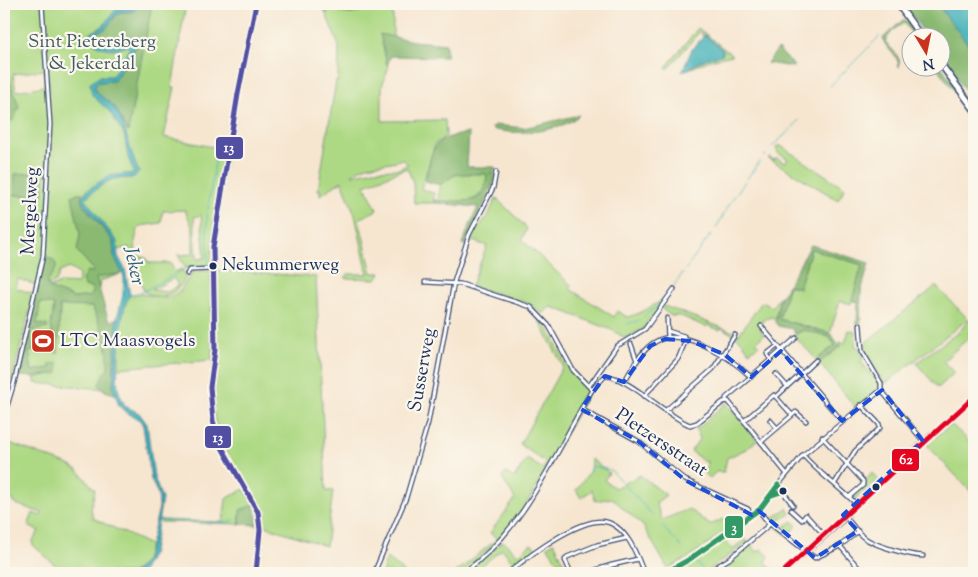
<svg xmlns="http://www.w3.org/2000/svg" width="978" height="577" viewBox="0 0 978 577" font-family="'Sorts Mill Goudy',serif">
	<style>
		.green { fill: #aed984; stroke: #648471; fill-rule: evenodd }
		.forest { fill: #8ab972; stroke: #527468 }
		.water { fill: #3fafb7; stroke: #2d6f8a }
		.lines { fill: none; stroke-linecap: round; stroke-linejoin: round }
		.stream { stroke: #3fafb7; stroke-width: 1 }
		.street-casing { stroke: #3c4a6f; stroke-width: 5.5 }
		.secondary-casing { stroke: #3c4a6f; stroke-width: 8 }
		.primary-casing { stroke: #3c4a6f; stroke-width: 8 }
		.street { stroke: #fff; stroke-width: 3 }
		.secondary { stroke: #fff; stroke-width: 5 }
		.primary { stroke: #fff; stroke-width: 5.5 }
		.bus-1-casing { stroke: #fbf7ec; stroke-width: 9 }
		.bus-2-casing { stroke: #fbf7ec; stroke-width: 9 }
		.bus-3-casing { stroke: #fbf7ec; stroke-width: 9 }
		.bus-1 { stroke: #524fa2; stroke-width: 5 }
		.bus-2 { stroke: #e40521; stroke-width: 5 }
		.bus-3 { stroke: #396; stroke-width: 5 }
		.marked { fill: none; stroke: #1d4ed8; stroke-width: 4; stroke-dasharray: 10 6; stroke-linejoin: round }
		.bus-dot { fill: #1b2f5e; stroke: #fbf7ec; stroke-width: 2 }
		.labels { text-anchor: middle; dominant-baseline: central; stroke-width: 4.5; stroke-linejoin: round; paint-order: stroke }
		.bus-label { font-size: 18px; fill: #1b2f5e; stroke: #fbf7ec; text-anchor: start }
		.park-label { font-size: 19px; fill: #405a68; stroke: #fbf7ec }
		.street-label { font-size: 19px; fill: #1b2f5e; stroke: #fbf7ec }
		.poi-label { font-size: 19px; fill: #1b2f5e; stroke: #fbf7ec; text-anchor: start }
		.water-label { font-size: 20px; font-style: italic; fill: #285c7d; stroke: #fbf7ec }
		.line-badge { stroke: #fbf7ec; stroke-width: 2 }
		.badge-label { font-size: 14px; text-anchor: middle; font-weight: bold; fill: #fff }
	</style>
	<rect width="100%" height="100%" fill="#fbf7ec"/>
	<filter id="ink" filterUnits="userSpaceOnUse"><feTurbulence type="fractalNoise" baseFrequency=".02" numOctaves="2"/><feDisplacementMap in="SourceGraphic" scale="10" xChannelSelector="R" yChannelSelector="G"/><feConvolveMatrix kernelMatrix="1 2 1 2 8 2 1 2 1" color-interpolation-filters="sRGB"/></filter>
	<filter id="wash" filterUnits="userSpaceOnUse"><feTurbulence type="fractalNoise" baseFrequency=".0096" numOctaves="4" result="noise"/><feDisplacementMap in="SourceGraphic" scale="20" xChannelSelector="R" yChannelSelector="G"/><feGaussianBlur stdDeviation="1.12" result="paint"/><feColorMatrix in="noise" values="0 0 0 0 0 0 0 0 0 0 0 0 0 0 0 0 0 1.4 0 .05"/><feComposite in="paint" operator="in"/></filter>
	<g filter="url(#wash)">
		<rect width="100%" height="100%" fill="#f6e6d0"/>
		<!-- green -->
		<g class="green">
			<path d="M 4,4 L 186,4 L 172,87 L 175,87 L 164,137 L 227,150 L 214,223 L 211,266 L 186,269 L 178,255 L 193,254 L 193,229 L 185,210 L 163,211 L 161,223 L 140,226 C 135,234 133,248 138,256 L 146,258 L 149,263 L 170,263 L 175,272 L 182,269 L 186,275 C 181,293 160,303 144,291 L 129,247 L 113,251 L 123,273 L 100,281 L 98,296 L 74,299 L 43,291 L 60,283 L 78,284 L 79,274 L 69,268 L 60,272 L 56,282 L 39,289 L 35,288 L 36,285 L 18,279 L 16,288 L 34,294 L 4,411 ZM 44,70 L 45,86 L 16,91 L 13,74 ZM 45,172 L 44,194 L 15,195 L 15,175 ZM 201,215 L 205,258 L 197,259 L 194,217 ZM 174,278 L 178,286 L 167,292 L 152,290 Z"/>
			<path d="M 324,4 L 393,11 L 393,37 L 387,55 L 388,69 L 382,86 L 382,121 L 445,120 L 446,136 L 435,144 L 421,189 L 434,193 L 434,203 L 414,203 L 413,182 L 407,168 L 365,185 L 377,210 L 359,219 L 372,273 L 381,273 L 376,279 L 345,278 L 348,274 L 368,274 L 355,215 L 342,181 L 320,195 L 320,189 L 318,190 L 336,81 L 338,81 L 339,46 L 326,14 ZM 402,159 L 408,164 L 399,169 L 374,170 L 352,175 C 361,162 389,165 402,159 Z"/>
			<path d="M 698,28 L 701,30 L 668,69 L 666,67 Z"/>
			<path d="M 702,31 L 732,55 L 710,60 L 687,70 L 705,59 L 723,53 L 723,50 L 705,35 L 702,36 Z"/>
			<path d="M 779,145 L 845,188 L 838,200 L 768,158 L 769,157 L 774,160 L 777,158 L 785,163 L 788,159 L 778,153 L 776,148 Z"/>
			<path d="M 488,173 C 483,207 466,202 438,201 L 440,185 C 453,171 470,173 488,173 Z"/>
			<path d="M 496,198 L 527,228 L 522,240 L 572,286 L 570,289 L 614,317 L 617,311 L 627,317 C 640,315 653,304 666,299 L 642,330 L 625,338 L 612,330 L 555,308 L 550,307 L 543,314 L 527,303 L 471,286 L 487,246 L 470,240 L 476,226 L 480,226 L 489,214 Z"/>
			<path d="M 811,249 L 863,265 L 851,304 L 840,301 L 830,333 L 779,319 L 789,285 L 799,288 Z"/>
			<path d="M 209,270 L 211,274 L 212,360 L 119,368 C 120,347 115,312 130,295 L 142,294 L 163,298 L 171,297 L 181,290 L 192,272 Z"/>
			<path d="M 217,270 L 316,277 L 326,491 L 333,491 L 326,546 L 262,525 L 256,502 L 221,443 L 214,417 L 212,401 Z"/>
			<path d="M 936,286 L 968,319 L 885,384 L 883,383 L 861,346 Z"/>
			<path d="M 780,296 L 775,319 L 771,317 L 763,320 L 761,331 L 764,335 L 756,342 L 759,345 L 749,352 L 740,339 L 722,328 L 719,330 L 707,325 L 706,327 L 681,316 L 671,316 L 662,309 L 664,306 L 739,334 L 762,302 L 772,307 Z"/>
			<path d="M 40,303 L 54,304 L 52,326 L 58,354 L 60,305 L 93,307 C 100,325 115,348 108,369 C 107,374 102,378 100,383 L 105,389 L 35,383 L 35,377 L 58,373 L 50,368 L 32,371 L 29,352 L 33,351 L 30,330 L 47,325 L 37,324 Z"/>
			<path d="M 974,314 L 974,327 L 968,333 L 971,336 L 943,361 L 954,373 L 938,388 L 916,363 L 960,331 Z"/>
			<path d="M 540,317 L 550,332 L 567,365 L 589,390 L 588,393 L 520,516 L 500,540 L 462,573 L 455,573 L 497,539 L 490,533 L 515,499 L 502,478 L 506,473 L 514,478 L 527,459 L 543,469 L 546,463 L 520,444 L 563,366 L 539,321 Z"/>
			<path d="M 804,330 L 829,337 L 836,345 L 816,360 C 810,351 798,342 794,335 Z"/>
			<path d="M 849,330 L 856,332 L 855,346 L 860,348 L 864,358 L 861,361 L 881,387 L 856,408 L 819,363 L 841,346 L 840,342 L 845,343 Z"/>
			<path d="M 726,403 L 757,440 L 746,449 L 727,458 L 724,472 L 716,472 L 710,478 L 703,472 L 707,465 L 707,461 L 704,462 L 691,451 L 700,438 L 695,428 L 701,426 Z"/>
			<path d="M 951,424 L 974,446 L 974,495 L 927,445 Z"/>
			<path d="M 4,441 L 69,465 L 78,470 L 95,490 L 91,508 L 93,518 L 150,545 L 144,563 L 132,573 L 64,573 L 33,545 L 32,542 L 39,531 L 28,526 L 33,513 L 41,516 L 42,513 L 13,503 L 14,500 L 9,498 L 11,491 L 4,489 Z"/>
			<path d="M 591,459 L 609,473 L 604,480 L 615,488 L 640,475 L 666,495 L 656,503 L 662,520 L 689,509 L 710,525 L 723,519 L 729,529 L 691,556 L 668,569 L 643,526 L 612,498 L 595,501 L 592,490 L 581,498 L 576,490 L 590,471 Z"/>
			<path d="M 872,473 L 878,479 L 855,499 L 853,496 Z"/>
			<path d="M 244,489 L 254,505 L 239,517 L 240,524 L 160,522 L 160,520 L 223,522 L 226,499 Z"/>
			<path d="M 787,508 L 790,514 L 776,522 L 781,529 L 793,521 L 797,526 L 787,536 L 769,521 Z"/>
			<path d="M 724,539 L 732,549 L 746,539 L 748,542 L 704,573 L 671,573 Z"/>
			<path d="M 503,541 L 518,555 L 531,544 L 537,549 L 516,565 L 502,549 L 473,573 L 466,573 Z"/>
			<path d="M 554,542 L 569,573 L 561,573 L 558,562 L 547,546 Z"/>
			<path d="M 751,544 L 757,552 L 761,549 L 769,556 L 766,562 L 775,573 L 708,573 L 731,559 Z"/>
			<path d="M 387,558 L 405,573 L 382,573 Z"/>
		</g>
		<!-- forest -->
		<g class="forest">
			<path d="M 141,4 L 152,4 L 128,132 L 115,107 L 98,94 L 94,88 L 98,82 L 114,81 L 136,47 L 125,42 C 114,48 100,45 94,33 L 105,29 L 119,12 L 131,12 Z"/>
			<path d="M 322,4 L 393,4 L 393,11 L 365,10 L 351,14 L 343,13 L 331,7 L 326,14 Z"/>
			<path d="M 904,4 L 937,4 L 974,52 L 974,103 L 941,55 L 940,38 L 928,37 Z"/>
			<path d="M 903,20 L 908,21 L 920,37 L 915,37 L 904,23 L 893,30 L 885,41 C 891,50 902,56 899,67 C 899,54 885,50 883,38 Z"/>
			<path d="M 380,34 L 413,41 L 446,44 L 446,57 L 391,56 L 387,65 Z"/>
			<path d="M 778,49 L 794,66 L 793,67 L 767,63 Z"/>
			<path d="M 4,64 L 19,107 L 13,120 L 4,127 Z"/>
			<path d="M 941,66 L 974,113 L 974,116 L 937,68 Z"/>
			<path d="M 579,115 C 562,132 515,136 492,129 L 494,125 L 524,128 Z"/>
			<path d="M 469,133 L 467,167 L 495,167 L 495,171 L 490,173 L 496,174 L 494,182 L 465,245 L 462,244 L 478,207 L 434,203 L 434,200 C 441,202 447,201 454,201 C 477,201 484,200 487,174 L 456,174 L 440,185 L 425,181 C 434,146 430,139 469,133 Z"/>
			<path d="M 45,172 L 43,196 L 15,195 L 15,174 Z"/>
			<path d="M 77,193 L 83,193 L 81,197 L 83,205 L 113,241 L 114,256 L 123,273 L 96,278 L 108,319 L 111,321 L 117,318 L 113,385 L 115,394 L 105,391 L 99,385 L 102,376 L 108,369 C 109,343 102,330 92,307 L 60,306 L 58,354 L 55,352 L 51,325 L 54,305 L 40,303 L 37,324 L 47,325 L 48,328 L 30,331 L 33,351 L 29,352 L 32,371 L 50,368 L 50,364 L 58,363 L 58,373 L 35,377 L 19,376 L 44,255 C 65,264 54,271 47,282 L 49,288 L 74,298 L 90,296 L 93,289 L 85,286 L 82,280 L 87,271 L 93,272 L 93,269 L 77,251 L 80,234 L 72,196 Z"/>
			<path d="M 811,245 L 869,263 L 861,292 L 860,326 L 857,325 L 858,302 L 852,300 L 862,265 L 811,249 L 799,288 L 789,285 L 779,319 L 831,334 L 840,346 L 819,363 L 816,360 L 835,345 L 829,337 L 804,330 L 795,334 L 793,329 L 778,326 L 775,322 L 781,297 Z"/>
			<path d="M 254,505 L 258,525 L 240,524 L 240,510 Z"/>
		</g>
		<!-- water -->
		<g class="water">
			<path d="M 136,4 L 141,4 L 134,11 L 119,12 L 105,29 L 94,33 C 103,51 118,45 132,39 L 137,44 L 114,81 L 98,82 L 94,88 C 98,98 111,100 116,110 C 128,131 129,151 139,172 C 133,182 123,177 114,179 C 108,180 89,194 85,199 L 117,241 L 118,256 L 125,269 L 130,295 C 120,307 116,372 118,388 C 119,394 123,401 125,406 L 139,413 L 147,424 L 154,477 L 162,499 L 153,552 L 142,572 L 132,573 L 143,565 L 148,554 L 159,507 L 158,494 L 151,480 L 143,426 L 140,420 L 127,413 L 119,406 L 113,387 L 117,318 L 125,288 L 124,277 L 114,256 L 113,241 L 81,200 L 86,191 L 108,176 L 134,173 L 128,157 L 124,134 L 109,111 L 92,95 L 90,83 L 100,76 L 112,76 L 130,48 L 127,46 C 115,52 91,49 89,34 L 103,26 L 117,8 L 132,8 Z"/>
			<path d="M 937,4 L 974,4 L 974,52 Z"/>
			<path d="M 705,35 L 723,50 L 723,54 L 705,59 L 682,72 L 692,49 Z"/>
		</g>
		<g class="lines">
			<!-- stream -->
			<g class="stream">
				<path d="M 902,4 L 926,38"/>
				<path d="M 940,58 L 960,86"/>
				<path d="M 830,86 L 880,36"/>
				<path d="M 793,127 L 799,120"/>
				<path d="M 772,147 L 791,129"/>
				<path d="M 764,156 L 766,155"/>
				<path d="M 208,209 L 217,148"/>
				<path d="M 716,228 L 733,198 L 760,161"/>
				<path d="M 186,268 L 208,264 L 207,212"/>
				<path d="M 686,269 L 711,234"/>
				<path d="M 673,287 L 683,273"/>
				<path d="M 130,295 L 140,293 L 183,270"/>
				<path d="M 122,301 L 124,277"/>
				<path d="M 644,316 L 663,302"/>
				<path d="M 627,324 L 640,320"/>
				<path d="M 588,475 L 591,466 L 611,470 L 654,517"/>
				<path d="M 159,520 L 223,523 L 235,520"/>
				<path d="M 662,526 L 676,541"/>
				<path d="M 678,543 L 681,547"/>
				<path d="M 695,561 L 704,571"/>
			</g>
		</g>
	</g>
	<g filter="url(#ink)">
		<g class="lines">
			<defs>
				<g id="street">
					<path d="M 187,274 L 190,270 L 213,269"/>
					<path d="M 425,282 L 461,284 L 531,307 L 549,326 L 573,370 L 592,390"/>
					<path d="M 667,318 L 668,338"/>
					<path d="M 860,325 L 862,351 L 881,383 L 881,390"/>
					<path d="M 761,326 L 842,421"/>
					<path d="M 668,331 L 684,336 L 683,339"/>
					<path d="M 631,344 L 637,361"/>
					<path d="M 771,360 L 767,354 L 776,347"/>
					<path d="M 776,374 L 786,385"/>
					<path d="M 624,382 C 632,369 641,350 655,342 C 683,325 732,359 751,377"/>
					<path d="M 589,386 L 617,346 L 645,329 L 674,289"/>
					<path d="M 881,390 L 925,443"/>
					<path d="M 644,396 L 678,359 L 686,340"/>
					<path d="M 776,397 L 792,415"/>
					<path d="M 726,401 L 726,398 L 796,338"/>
					<path d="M 581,409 L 638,441 L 685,480 L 748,509 L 752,515"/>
					<path d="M 665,411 L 713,369 L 735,335"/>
					<path d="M 4,416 L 14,383 L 43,256 L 50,124 L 42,4"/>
					<path d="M 770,420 L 777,428"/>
					<path d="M 744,421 L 774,395 L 776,397 L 816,360"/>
					<path d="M 822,437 L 863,481 L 863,485 L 849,497"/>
					<path d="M 761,442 L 796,412 L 806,421"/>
					<path d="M 803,455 C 819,474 840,487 857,505"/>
					<path d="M 835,483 L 855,451 L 880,428 L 879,424 L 861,405"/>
					<path d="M 793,505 L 778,485 L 803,455 L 881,390"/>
					<path d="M 791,510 L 802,520 L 806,515 L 824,535"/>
					<path d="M 759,511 L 768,522 L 815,558 L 840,546 L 858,531"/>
					<path d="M 845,516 C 851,523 856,531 863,537 C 875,546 908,555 923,556"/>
					<path d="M 840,546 L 863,573"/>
					<path d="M 374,573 L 406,498 L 428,423 L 454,282 L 469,235 L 493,188 L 496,172"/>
					<path d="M 463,573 C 526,529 554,454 592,390 L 605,376 C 626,375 666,416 690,425 L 697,423 L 723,402 L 728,401 L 786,473"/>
					<path d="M 508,573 C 526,558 585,512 610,523 C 629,531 637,556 644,573"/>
					<path d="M 571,573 L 565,560 L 567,557 L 597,545 L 627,538"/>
					<path d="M 586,573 L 612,565 L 638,559"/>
					<path d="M 706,573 L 729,559 L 770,524"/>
				</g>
				<g id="secondary">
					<path d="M 898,4 L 922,38"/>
					<path d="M 940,63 L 974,109"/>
					<path d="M 256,573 L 260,530 L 258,512 L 220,444 L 213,421 L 210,387 L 215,350 L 213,247 L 238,94 L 256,4"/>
					<path d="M 665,573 L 690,559 L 760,509 L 778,485"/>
				</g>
				<g id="primary">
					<path d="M 933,435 L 974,397"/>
					<path d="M 844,516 L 933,434"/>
					<path d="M 782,573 L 847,515"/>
				</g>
			</defs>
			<!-- street casing -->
			<use href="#street" class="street-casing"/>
			<!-- secondary casing -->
			<use href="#secondary" class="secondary-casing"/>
			<!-- primary casing -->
			<use href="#primary" class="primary-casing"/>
			<!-- street -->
			<use href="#street" class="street"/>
			<!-- secondary -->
			<use href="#secondary" class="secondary"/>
			<!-- primary -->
			<use href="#primary" class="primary"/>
			<defs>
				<path id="bus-1" d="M 256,4 L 238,94 L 213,247 L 215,350 L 210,387 L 213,421 L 220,444 L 258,512 L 260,530 L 256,573"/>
				<path id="bus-2" d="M 782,573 L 974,397"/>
				<path id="bus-3" d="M 665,573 L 690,559 L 760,509 L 778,485 L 784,491 L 772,495"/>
			</defs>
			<!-- bus-1 casing -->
			<use href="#bus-1" class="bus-1-casing"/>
			<!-- bus-2 casing -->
			<use href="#bus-2" class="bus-2-casing"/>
			<!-- bus-3 casing -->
			<use href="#bus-3" class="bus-3-casing"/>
			<!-- bus-1 -->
			<use href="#bus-1" class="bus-1"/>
			<!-- bus-2 -->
			<use href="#bus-2" class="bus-2"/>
			<!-- bus-3 -->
			<use href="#bus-3" class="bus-3"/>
		</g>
	</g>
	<!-- marked area -->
	<path class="marked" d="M 665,339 L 690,341 L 724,354 L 751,377 L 781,351 L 842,421 L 882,390 L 923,441 L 843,515 L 858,531 L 815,558 L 759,511 L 752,515 L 685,480 L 638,441 L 581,409 L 605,376 L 624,382 L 650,346 Z"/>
	<!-- icons -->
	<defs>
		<symbol id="stadium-square" viewBox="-11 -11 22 22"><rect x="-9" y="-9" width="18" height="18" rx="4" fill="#c8321e" stroke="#fbf7ec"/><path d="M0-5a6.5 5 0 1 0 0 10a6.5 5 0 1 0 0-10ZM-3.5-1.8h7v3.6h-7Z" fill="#fff"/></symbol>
	</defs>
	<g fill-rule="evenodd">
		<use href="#stadium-square" x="29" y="327" width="28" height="28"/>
	</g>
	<!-- markers -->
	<g class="bus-dot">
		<circle cx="213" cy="266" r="4.5"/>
		<circle cx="876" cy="487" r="4.5"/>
		<circle cx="783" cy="491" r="4.5"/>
	</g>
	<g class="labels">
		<!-- bus labels -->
		<g class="bus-label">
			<text x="222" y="266">Nekummerweg</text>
		</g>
		<!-- park labels -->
		<g class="park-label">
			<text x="92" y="42">Sint Pietersberg<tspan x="92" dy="22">&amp; Jekerdal</tspan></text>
		</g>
		<!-- street labels -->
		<g class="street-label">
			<text transform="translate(31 211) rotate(-87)">Mergelweg</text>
			<text transform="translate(423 370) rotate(-80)">Susserweg</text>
			<text transform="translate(661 443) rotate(34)">Pletzersstraat</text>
		</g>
		<!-- poi labels -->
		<g class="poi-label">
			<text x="60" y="341">LTC Maasvogels</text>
		</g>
		<!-- water labels -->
		<g class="water-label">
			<text transform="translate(133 266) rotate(78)">Jeker</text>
		</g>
	</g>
	<g class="line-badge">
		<rect x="215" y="136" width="29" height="24" rx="5" fill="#524fa2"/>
		<rect x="204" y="425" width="28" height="24" rx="5" fill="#524fa2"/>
		<rect x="891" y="448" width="29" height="24" rx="5" fill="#e40521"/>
		<rect x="724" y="515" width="20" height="24" rx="5" fill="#396"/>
	</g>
	<g class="badge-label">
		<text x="229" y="152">13</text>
		<text x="218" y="442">13</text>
		<text x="906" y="464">62</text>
		<text x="734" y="532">3</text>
	</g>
	<!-- margin -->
	<rect width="978" height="577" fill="none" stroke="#fbf7ec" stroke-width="20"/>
	<!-- north arrow -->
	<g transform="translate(926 52) rotate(170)"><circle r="24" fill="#fbf7ec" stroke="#a1a7b3"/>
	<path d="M0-4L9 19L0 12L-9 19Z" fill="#c8321e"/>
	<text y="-8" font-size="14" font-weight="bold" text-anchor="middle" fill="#1b2f5e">N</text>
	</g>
</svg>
